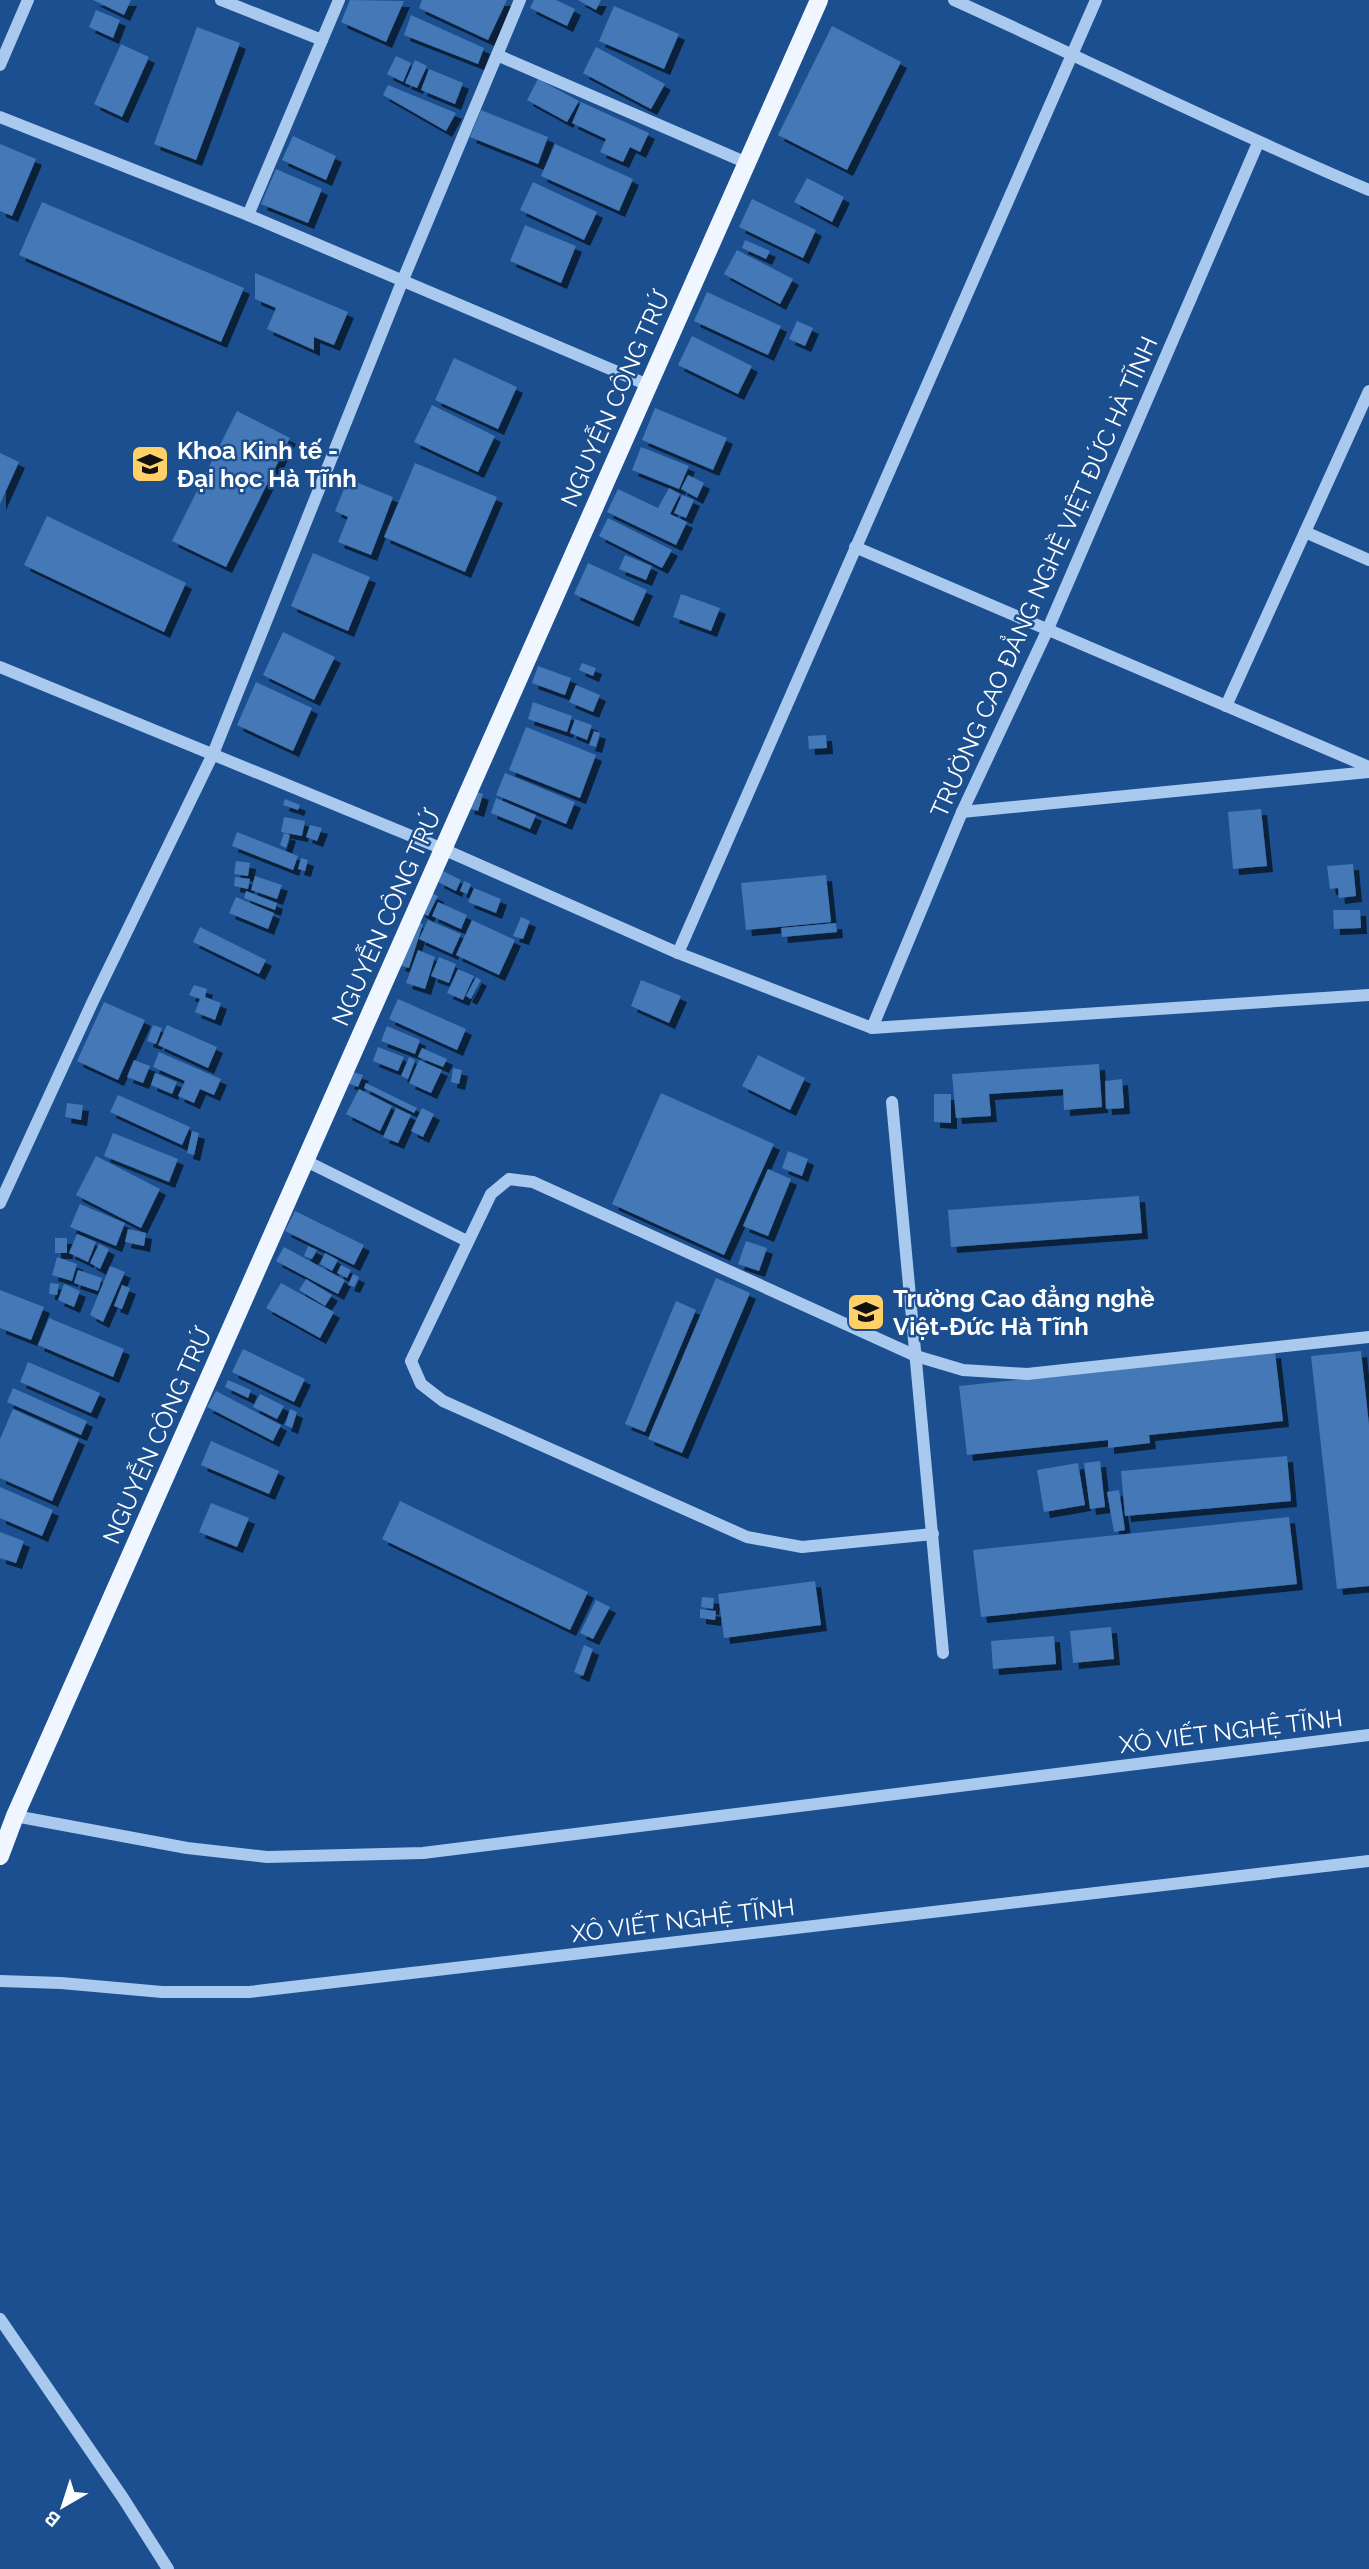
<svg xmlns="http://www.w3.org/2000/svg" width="1369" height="2569" viewBox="0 0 1369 2569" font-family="Raleway,sans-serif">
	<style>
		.building { fill: #4478b7; filter: url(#shadow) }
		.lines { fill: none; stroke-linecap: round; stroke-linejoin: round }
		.minor { stroke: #a9c9ee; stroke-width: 12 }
		.major { stroke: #f0f6ff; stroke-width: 18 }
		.labels { text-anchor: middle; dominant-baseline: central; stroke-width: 5; stroke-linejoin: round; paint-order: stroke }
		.street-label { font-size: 24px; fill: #fff; stroke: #1b4f8f }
		.poi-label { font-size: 24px; font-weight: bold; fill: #fff; stroke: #1b4f8f; text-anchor: start }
	</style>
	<defs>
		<filter id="shadow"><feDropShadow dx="6" dy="6" stdDeviation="0" flood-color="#0009"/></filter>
	</defs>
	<rect width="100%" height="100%" fill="#1b4f8f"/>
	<!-- building -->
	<g class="building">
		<path d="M 93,0 L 131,0 L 124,15 Z"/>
		<path d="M 350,0 L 404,1 L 386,42 L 341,22 Z"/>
		<path d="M 422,0 L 507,0 L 488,40 L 419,8 Z"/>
		<path d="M 534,0 L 556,0 L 575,9 L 567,26 L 530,8 Z"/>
		<path d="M 578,0 L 601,0 L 596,10 Z"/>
		<path d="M 614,6 L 679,34 L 664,69 L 599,41 Z"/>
		<path d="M 96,10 L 120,20 L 113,38 L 89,27 Z"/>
		<path d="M 411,15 L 484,48 L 478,64 L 404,35 Z"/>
		<path d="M 832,26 L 901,62 L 847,170 L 778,135 Z"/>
		<path d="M 197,27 L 240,43 L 196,160 L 154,144 Z"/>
		<path d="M 121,44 L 149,57 L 122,117 L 94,104 Z"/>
		<path d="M 596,47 L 665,84 L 651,109 L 583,73 Z"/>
		<path d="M 396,56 L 411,63 L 403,82 L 387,74 Z"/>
		<path d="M 415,60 L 427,66 L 417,88 L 405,83 Z"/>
		<path d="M 429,69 L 463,83 L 455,104 L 421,90 Z"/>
		<path d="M 538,79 L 579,101 L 567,122 L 527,100 Z"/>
		<path d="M 388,85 L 456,113 L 446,131 L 383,95 Z"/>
		<path d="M 581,102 L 649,133 L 640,152 L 630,147 L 623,162 L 600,152 L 606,139 L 572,123 Z"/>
		<path d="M 481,110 L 548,137 L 538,164 L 470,137 Z"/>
		<path d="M 293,136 L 336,156 L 326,180 L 282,160 Z"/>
		<path d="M 0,144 L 36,159 L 12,216 L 0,211 Z"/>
		<path d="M 555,144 L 633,179 L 619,211 L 541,176 Z"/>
		<path d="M 276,169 L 322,189 L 308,223 L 261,204 Z"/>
		<path d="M 807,178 L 844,197 L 832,222 L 794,202 Z"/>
		<path d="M 533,182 L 597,212 L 584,240 L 520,210 Z"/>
		<path d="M 752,199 L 816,230 L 803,258 L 739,227 Z"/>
		<path d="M 42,202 L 244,288 L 221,342 L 19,255 Z"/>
		<path d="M 525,225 L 576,246 L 561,283 L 510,261 Z"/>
		<path d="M 745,240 L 770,251 L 766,259 L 742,248 Z"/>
		<path d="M 737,250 L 793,279 L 780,304 L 724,274 Z"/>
		<path d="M 255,273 L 348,312 L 334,345 L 314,337 L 314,350 L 267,329 L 276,308 L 255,299 Z"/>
		<path d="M 707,292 L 781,326 L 768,355 L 694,321 Z"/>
		<path d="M 797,321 L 813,328 L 805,346 L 789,339 Z"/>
		<path d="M 692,336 L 752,366 L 738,394 L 678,365 Z"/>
		<path d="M 454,358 L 517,387 L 498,429 L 435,400 Z"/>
		<path d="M 432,405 L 495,436 L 478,472 L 414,442 Z"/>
		<path d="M 655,408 L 727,438 L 713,470 L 642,440 Z"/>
		<path d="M 237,411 L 290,438 L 226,567 L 172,541 Z"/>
		<path d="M 641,447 L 689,466 L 679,489 L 632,470 Z"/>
		<path d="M 0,453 L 19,462 L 0,504 Z"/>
		<path d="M 415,463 L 497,497 L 465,572 L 384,537 Z"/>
		<path d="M 688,475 L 704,483 L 697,498 L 681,489 Z"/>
		<path d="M 348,479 L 393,497 L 371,555 L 338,542 L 348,517 L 335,511 Z"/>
		<path d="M 669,488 L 680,494 L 670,514 L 687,522 L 676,545 L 607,512 L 618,489 L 658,508 Z"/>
		<path d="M 682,495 L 694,500 L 686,518 L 674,513 Z"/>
		<path d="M 47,516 L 186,583 L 164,632 L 24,565 Z"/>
		<path d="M 608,518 L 672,550 L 662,568 L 599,536 Z"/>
		<path d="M 313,553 L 370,577 L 348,631 L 291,606 Z"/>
		<path d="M 625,555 L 652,566 L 646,580 L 619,569 Z"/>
		<path d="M 588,563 L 647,590 L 633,621 L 574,594 Z"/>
		<path d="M 681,594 L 720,608 L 711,631 L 673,617 Z"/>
		<path d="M 283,632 L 335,657 L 314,700 L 263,675 Z"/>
		<path d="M 582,663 L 596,668 L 593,676 L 579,670 Z"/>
		<path d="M 538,666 L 571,678 L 565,695 L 532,683 Z"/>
		<path d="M 256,682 L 312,708 L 293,751 L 237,725 Z"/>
		<path d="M 576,685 L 600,695 L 593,712 L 569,702 Z"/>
		<path d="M 533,702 L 572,716 L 567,732 L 528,719 Z"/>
		<path d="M 575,719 L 592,725 L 587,740 L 570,733 Z"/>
		<path d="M 526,727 L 596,755 L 580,798 L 509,770 Z"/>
		<path d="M 594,731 L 600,733 L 596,747 L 589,745 Z"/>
		<path d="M 826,735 L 827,748 L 809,749 L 808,736 Z"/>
		<path d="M 505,773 L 575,802 L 566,824 L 496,795 Z"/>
		<path d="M 473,791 L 483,794 L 478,811 L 468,808 Z"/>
		<path d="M 496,798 L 536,815 L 530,829 L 491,813 Z"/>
		<path d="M 285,799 L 300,805 L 298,810 L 283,805 Z"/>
		<path d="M 1261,809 L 1267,866 L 1233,869 L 1228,812 Z"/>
		<path d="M 284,817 L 305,821 L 302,836 L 281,832 Z"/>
		<path d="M 310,825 L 322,828 L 317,841 L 306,837 Z"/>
		<path d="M 237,832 L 298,856 L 293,870 L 232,846 Z"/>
		<path d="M 284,833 L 290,835 L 286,848 L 280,845 Z"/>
		<path d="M 301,858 L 308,860 L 305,871 L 298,869 Z"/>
		<path d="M 236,861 L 250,863 L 248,876 L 234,874 Z"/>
		<path d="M 1353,864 L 1356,896 L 1339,898 L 1338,888 L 1330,889 L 1327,866 Z"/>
		<path d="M 443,871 L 461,880 L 456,891 L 438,882 Z"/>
		<path d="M 826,875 L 831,922 L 746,930 L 741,883 Z"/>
		<path d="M 255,876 L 282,885 L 277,899 L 251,890 Z"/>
		<path d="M 235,877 L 250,879 L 248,889 L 234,886 Z"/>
		<path d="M 464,881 L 471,884 L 467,894 L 460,891 Z"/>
		<path d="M 474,888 L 501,899 L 496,913 L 468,902 Z"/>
		<path d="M 246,891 L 277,903 L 275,910 L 244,898 Z"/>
		<path d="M 428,892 L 438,896 L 428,916 L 419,911 Z"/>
		<path d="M 236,897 L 274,913 L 268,929 L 229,913 Z"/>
		<path d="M 438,902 L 467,915 L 461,929 L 432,916 Z"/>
		<path d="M 1333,910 L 1360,910 L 1361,928 L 1334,929 Z"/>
		<path d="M 521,917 L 530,921 L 523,939 L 513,936 Z"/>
		<path d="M 428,920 L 461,934 L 452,954 L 419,939 Z"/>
		<path d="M 472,920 L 515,940 L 499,975 L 456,955 Z"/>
		<path d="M 414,921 L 423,924 L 409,968 L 399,965 Z"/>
		<path d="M 836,923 L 837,932 L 782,937 L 781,928 Z"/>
		<path d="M 200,927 L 266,960 L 259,974 L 193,942 Z"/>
		<path d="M 418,950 L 435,957 L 425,989 L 406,983 Z"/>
		<path d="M 439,957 L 456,964 L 449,983 L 431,976 Z"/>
		<path d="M 458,969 L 474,976 L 463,1000 L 447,993 Z"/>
		<path d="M 476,977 L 481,980 L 471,999 L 466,996 Z"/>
		<path d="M 641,980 L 681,996 L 669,1023 L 631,1006 Z"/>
		<path d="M 194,985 L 207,989 L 205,997 L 221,1003 L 215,1020 L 195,1012 L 200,999 L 189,995 Z"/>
		<path d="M 398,999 L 466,1029 L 457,1050 L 389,1019 Z"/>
		<path d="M 104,1002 L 145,1020 L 118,1080 L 77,1061 Z"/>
		<path d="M 153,1025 L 162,1028 L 156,1044 L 147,1041 Z"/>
		<path d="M 167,1025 L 217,1047 L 208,1068 L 158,1045 Z"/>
		<path d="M 387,1026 L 420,1040 L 415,1054 L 381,1041 Z"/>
		<path d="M 378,1047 L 404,1057 L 398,1071 L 373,1061 Z"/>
		<path d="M 422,1048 L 447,1059 L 443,1067 L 418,1057 Z"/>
		<path d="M 159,1052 L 221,1079 L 214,1095 L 200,1089 L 194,1103 L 178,1096 L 185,1081 L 153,1067 Z"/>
		<path d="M 758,1055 L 805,1078 L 790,1110 L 742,1086 Z"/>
		<path d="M 409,1057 L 415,1060 L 408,1079 L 401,1076 Z"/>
		<path d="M 134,1060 L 150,1066 L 143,1083 L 127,1077 Z"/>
		<path d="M 419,1060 L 442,1070 L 431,1093 L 409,1083 Z"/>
		<path d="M 1099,1064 L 1102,1107 L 1064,1110 L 1063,1089 L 989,1094 L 991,1116 L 956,1118 L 952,1074 Z"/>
		<path d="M 453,1068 L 462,1070 L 459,1084 L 451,1082 Z"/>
		<path d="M 353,1072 L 363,1075 L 358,1087 L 348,1083 Z"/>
		<path d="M 155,1073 L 177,1082 L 172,1094 L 151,1085 Z"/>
		<path d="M 1122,1079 L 1124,1108 L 1106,1109 L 1105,1081 Z"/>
		<path d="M 366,1083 L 417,1108 L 414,1113 L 364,1088 Z"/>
		<path d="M 359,1089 L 392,1106 L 380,1131 L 346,1114 Z"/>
		<path d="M 661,1093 L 774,1144 L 724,1255 L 612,1204 Z"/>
		<path d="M 934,1094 L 951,1094 L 951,1123 L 934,1122 Z"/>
		<path d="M 118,1095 L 190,1127 L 182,1145 L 110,1112 Z"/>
		<path d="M 67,1103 L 83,1105 L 81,1120 L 65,1117 Z"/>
		<path d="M 396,1108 L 411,1115 L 398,1143 L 383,1137 Z"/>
		<path d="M 422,1108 L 434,1114 L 423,1137 L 411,1131 Z"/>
		<path d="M 192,1131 L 199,1133 L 194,1155 L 187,1153 Z"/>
		<path d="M 113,1133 L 178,1159 L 169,1182 L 104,1156 Z"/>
		<path d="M 788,1151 L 808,1159 L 802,1176 L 782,1168 Z"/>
		<path d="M 96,1156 L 160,1189 L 141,1228 L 76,1195 Z"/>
		<path d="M 768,1169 L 791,1179 L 768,1236 L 743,1226 Z"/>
		<path d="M 1139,1196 L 1142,1233 L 951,1247 L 948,1210 Z"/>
		<path d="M 80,1204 L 125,1223 L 116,1246 L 70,1227 Z"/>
		<path d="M 295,1211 L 364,1245 L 354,1265 L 285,1231 Z"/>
		<path d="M 128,1229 L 146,1233 L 144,1246 L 125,1242 Z"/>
		<path d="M 77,1234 L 96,1242 L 88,1262 L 69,1253 Z"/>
		<rect x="55" y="1238" width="12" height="15"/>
		<path d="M 746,1241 L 767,1248 L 759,1271 L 738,1264 Z"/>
		<path d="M 99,1244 L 109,1249 L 100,1269 L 90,1263 Z"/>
		<path d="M 308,1246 L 317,1250 L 312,1259 L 304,1256 Z"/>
		<path d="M 284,1247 L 345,1280 L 338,1294 L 276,1261 Z"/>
		<path d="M 325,1253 L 338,1260 L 332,1271 L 320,1264 Z"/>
		<path d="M 57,1257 L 77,1264 L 72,1281 L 52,1275 Z"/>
		<path d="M 341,1265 L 351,1270 L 347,1278 L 337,1273 Z"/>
		<path d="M 110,1266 L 125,1272 L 103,1322 L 90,1315 Z"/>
		<path d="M 78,1270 L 102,1278 L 98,1291 L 74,1283 Z"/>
		<path d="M 353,1274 L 359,1277 L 354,1287 L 348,1285 Z"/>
		<path d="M 716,1278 L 750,1293 L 682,1453 L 648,1439 Z"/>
		<path d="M 306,1279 L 332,1295 L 325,1306 L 299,1290 Z"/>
		<path d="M 50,1283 L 59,1284 L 57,1295 L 49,1294 Z"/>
		<path d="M 281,1283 L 334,1312 L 320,1338 L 266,1308 Z"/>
		<path d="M 64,1284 L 80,1291 L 74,1307 L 58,1300 Z"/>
		<path d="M 122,1285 L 130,1288 L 122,1309 L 114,1306 Z"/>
		<path d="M 0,1290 L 44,1307 L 31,1340 L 0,1328 Z"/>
		<path d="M 676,1301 L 696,1310 L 645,1432 L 625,1424 Z"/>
		<path d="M 49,1318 L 124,1349 L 113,1377 L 38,1345 Z"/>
		<path d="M 243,1349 L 305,1379 L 294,1402 L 232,1372 Z"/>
		<path d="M 1361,1351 L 1369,1425 L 1369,1586 L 1337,1589 L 1311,1356 Z"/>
		<path d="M 1275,1352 L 1283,1421 L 1149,1435 L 1150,1443 L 1108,1448 L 1108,1440 L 967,1455 L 959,1386 Z"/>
		<path d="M 28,1362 L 100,1393 L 91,1413 L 20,1382 Z"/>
		<path d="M 228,1380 L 251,1390 L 248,1398 L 225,1387 Z"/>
		<path d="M 13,1388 L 87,1421 L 81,1435 L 7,1402 Z"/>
		<path d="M 216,1391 L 281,1425 L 273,1441 L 207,1407 Z"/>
		<path d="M 260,1394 L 284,1406 L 277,1419 L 253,1407 Z"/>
		<path d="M 13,1409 L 79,1439 L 52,1501 L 0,1478 L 0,1439 Z"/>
		<path d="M 290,1409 L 297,1412 L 292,1428 L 285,1425 Z"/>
		<path d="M 211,1441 L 279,1471 L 269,1494 L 201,1465 Z"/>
		<path d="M 1287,1456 L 1291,1501 L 1125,1516 L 1121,1471 Z"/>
		<path d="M 1100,1461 L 1105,1507 L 1090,1509 L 1084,1463 Z"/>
		<path d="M 1078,1463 L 1085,1505 L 1044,1512 L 1037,1470 Z"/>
		<path d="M 0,1487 L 53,1510 L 42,1536 L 0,1518 Z"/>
		<path d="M 1119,1490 L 1125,1530 L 1114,1532 L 1107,1492 Z"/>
		<path d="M 400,1501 L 588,1592 L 570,1630 L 382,1539 Z"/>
		<path d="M 211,1503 L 249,1518 L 237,1547 L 199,1532 Z"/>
		<path d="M 1289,1517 L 1297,1584 L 981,1617 L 973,1550 Z"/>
		<path d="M 0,1532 L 24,1541 L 16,1563 L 0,1558 Z"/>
		<path d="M 815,1581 L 821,1625 L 724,1638 L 718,1594 Z"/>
		<path d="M 702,1597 L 714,1598 L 713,1609 L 701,1607 Z"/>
		<path d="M 596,1600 L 610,1607 L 593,1639 L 580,1633 Z"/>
		<path d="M 700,1609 L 716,1611 L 715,1620 L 700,1618 Z"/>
		<path d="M 1111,1627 L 1114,1659 L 1073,1663 L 1070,1631 Z"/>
		<path d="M 1054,1636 L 1056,1664 L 993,1669 L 991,1641 Z"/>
		<path d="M 584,1645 L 593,1649 L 583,1676 L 574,1672 Z"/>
	</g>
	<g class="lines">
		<!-- minor -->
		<g class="minor">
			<path d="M 221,0 L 322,40"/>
			<path d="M 954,0 C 1093,63 1229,131 1369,190"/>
			<path d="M 497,55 L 747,163"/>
			<path d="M 0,65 L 28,0"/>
			<path d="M 0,117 L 248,215 L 648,385"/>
			<path d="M 248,215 L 339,0"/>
			<path d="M 1305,532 L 1369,560"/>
			<path d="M 855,547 L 1369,767"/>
			<path d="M 0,667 L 443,849 L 678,953 L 872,1028 L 1369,995"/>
			<path d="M 1226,706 L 1369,391"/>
			<path d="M 962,812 L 1369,772"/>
			<path d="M 678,953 L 1096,0"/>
			<path d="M 872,1028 L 962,812 L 1047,631 L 1258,143"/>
			<path d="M 892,1102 L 943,1653"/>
			<path d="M 306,1161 L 467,1241"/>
			<path d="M 0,1203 L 93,1001 L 213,754 L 402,282 L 520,0"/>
			<path d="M 933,1534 L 802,1547 L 747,1537 L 443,1401 L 421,1384 L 411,1361 L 491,1194 L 509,1179 L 533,1182 L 916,1356 L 963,1370 L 1027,1374 L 1369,1337"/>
			<path d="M 15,1816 L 187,1848 L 267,1857 L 423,1853 L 1369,1735"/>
			<path d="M 0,1981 L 61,1983 L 162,1992 L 249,1992 L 1369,1861"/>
			<path d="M 0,2319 L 123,2498 L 168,2569"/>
		</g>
		<!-- major -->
		<path class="major" d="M 0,1856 L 15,1816 L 819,0"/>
	</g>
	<!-- icons -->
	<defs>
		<symbol id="university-square" viewBox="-11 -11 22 22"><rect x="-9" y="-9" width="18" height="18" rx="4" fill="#ffd166" stroke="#1b4f8f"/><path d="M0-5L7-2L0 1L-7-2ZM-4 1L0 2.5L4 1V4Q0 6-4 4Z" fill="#111"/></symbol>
	</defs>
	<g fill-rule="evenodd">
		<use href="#university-square" x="128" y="442" width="44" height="44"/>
		<use href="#university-square" x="844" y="1290" width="44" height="44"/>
	</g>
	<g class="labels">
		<!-- street labels -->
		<g class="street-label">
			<text transform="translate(615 399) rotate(-66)">NGUYỄN CÔNG TRỨ</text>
			<text transform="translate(1044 577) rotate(-66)">TRƯỜNG CAO ĐẲNG NGHỀ VIỆT ĐỨC HÀ TĨNH</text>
			<text transform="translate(386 918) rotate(-66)">NGUYỄN CÔNG TRỨ</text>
			<text transform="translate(157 1436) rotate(-66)">NGUYỄN CÔNG TRỨ</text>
			<text transform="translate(1231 1731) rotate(-7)">XÔ VIẾT NGHỆ TĨNH</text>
			<text transform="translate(683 1920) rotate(-7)">XÔ VIẾT NGHỆ TĨNH</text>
		</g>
		<!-- poi labels -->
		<g class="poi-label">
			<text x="177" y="450">Khoa Kinh tế -<tspan x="177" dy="28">Đại học Hà Tĩnh</tspan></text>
			<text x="893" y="1298">Trường Cao đẳng nghề<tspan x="893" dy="28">Việt-Đức Hà Tĩnh</tspan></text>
		</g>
	</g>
	<!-- north arrow -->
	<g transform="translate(63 2506) rotate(219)" stroke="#1b4f8f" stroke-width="5" paint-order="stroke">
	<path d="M0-5L12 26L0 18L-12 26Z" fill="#ffffff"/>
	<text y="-10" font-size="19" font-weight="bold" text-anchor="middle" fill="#ffffff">B</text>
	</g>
</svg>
